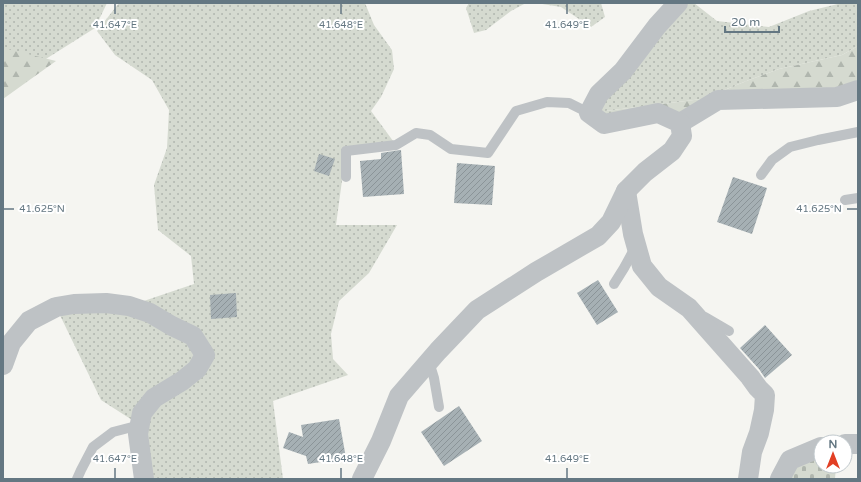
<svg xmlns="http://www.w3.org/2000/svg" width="861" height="482" viewBox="0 0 861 482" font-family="'Varela Round',sans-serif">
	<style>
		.grass { fill: url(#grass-dots) }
		.forest { fill: url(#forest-firs) }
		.cemetery { fill: url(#cemetery-stones) }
		.building { fill: url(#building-hatch) }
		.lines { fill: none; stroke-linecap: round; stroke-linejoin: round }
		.service { stroke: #bec2c5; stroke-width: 10 }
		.minor { stroke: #bec2c5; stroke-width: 20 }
		.ticks { fill: none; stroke: #647782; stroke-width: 1.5 }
		.ticks-label { font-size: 10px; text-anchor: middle; fill: #647782; stroke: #fff; stroke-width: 4; stroke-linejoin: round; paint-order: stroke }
	</style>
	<defs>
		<pattern id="grass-dots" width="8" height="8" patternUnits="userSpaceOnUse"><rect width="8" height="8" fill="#d5dad0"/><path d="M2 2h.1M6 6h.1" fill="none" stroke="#b0b6ae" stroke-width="1.8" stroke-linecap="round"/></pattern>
		<pattern id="forest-firs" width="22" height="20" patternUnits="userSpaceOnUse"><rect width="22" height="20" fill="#d5dad0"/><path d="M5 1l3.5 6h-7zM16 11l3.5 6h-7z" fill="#b0b6ae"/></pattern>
		<pattern id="cemetery-stones" width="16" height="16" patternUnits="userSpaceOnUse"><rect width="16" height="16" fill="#d5dad0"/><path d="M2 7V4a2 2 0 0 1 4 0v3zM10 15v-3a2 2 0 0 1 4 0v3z" fill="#b0b6ae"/></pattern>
		<pattern id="building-hatch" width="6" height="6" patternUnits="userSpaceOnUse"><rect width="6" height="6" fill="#a6b0b4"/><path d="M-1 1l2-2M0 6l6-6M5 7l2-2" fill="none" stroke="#8b9498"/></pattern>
	</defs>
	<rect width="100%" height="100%" fill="#f5f5f1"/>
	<!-- grass -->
	<g class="grass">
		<path d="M 3,3 L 107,3 L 95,28 L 3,86 Z"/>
		<path d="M 119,3 L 365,3 L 374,25 L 392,50 L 394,69 L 381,97 L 371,111 L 396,145 L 346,151 L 336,225 L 397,225 L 369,273 L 339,301 L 331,334 L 333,359 L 348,375 L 273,401 L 283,479 L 144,479 L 140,425 L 101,400 L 56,307 L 129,306 L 194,284 L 191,256 L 158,230 L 154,185 L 167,148 L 169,110 L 152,80 L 115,55 L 97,31 Z"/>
		<path d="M 469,3 L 526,3 L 511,11 L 486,30 L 474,33 L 466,8 Z"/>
		<path d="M 536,3 L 601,3 L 605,17 L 591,27 L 561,7 Z"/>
		<path d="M 678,3 L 694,3 L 717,21 L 769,27 L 809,11 L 842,3 L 858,3 L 858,46 L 842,55 L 779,69 L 749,80 L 702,99 L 589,113 Z"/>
	</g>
	<!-- forest -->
	<g class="forest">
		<path d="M 858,46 L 858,90 L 718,100 L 680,123 L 633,117 L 589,113 L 702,99 L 749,80 L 779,69 L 842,55 Z"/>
		<path d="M 3,48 L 56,61 L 3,99 Z"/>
	</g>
	<!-- cemetery -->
	<path class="cemetery" d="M 821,458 L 821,466 L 836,466 L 835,479 L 791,479 L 794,464 Z"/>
	<!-- building -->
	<g class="building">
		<path d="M 400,150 L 401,150 L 404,194 L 363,197 L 360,161 L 381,159 L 381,153 Z"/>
		<path d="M 319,154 L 335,159 L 329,176 L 314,171 Z"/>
		<path d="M 457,163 L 495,166 L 492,205 L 454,203 Z"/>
		<path d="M 733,177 L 767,188 L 752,234 L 717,222 Z"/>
		<path d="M 598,280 L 618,312 L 597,325 L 577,293 Z"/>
		<path d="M 236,293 L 237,317 L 211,319 L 210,295 Z"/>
		<path d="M 765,325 L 792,355 L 765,378 L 759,369 L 740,348 Z"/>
		<path d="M 459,406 L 482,441 L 444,466 L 421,432 Z"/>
		<path d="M 339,419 L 346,458 L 308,464 L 306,456 L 283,448 L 289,432 L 303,437 L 301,425 Z"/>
	</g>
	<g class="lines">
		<!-- service -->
		<g class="service">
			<path d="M 761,175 L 772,160 L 790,147 L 818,140 L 858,132"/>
			<path d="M 346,177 L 346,151 L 396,145 L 416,133 L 430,135 L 451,149 L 488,153 L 516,111 L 547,102 L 569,103 L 589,113"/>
			<path d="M 845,200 L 858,198"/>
			<path d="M 614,284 L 624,268 L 636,246"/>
			<path d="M 705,317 L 729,331"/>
			<path d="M 429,362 L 434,378 L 439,407"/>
			<path d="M 77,479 L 81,470 L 93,447 L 113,432 L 140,425"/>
		</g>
		<!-- minor -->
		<g class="minor">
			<path d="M 680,123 L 718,100 L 837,97 L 858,90"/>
			<path d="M 626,191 L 633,234 L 642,266 L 659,287 L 689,308 L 750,377 L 758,388 L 765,395 L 764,410 L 759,433 L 752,452 L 748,479"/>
			<path d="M 3,365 L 11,343 L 29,321 L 56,307 L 74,304 L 106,303 L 129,306 L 150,313 L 172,326 L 193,336 L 205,355 L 197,369 L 182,381 L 154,398 L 142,413 L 138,434 L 144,479"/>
			<path d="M 845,444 L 858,444"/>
			<path d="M 362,479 L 381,441 L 399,396 L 438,351 L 477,310 L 536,272 L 598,236 L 611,222 L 626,191 L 645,172 L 672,151 L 682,136 L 680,123 L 658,113 L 604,124 L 589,113 L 599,94 L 623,71 L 657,26 L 678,3"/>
			<path d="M 780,479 L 790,460 L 821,447"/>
		</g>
	</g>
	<!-- ticks -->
	<path class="ticks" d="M 115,4 L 115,14M 341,4 L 341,14M 567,4 L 567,14M 4,209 L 14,209M 847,209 L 857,209M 115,468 L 115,478M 341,468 L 341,478M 567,468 L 567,478"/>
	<g class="ticks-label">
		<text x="115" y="28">41.647°E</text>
		<text x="341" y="28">41.648°E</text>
		<text x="567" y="28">41.649°E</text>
		<text x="42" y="212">41.625°N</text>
		<text x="819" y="212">41.625°N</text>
		<text x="115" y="462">41.647°E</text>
		<text x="341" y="462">41.648°E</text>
		<text x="567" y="462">41.649°E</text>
	</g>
	<!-- border -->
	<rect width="861" height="482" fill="none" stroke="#647782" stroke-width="8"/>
	<!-- north arrow -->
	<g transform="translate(833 454)"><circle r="19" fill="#ffffff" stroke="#c1c9cd"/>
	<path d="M0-3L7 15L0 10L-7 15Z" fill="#e23f24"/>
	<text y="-6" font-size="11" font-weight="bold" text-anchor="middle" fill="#647782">N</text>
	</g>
	<!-- scale -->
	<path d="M725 26v6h54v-6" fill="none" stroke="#647782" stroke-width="2"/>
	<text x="731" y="26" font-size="12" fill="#647782" stroke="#ffffff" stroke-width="3" paint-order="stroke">20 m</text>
</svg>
